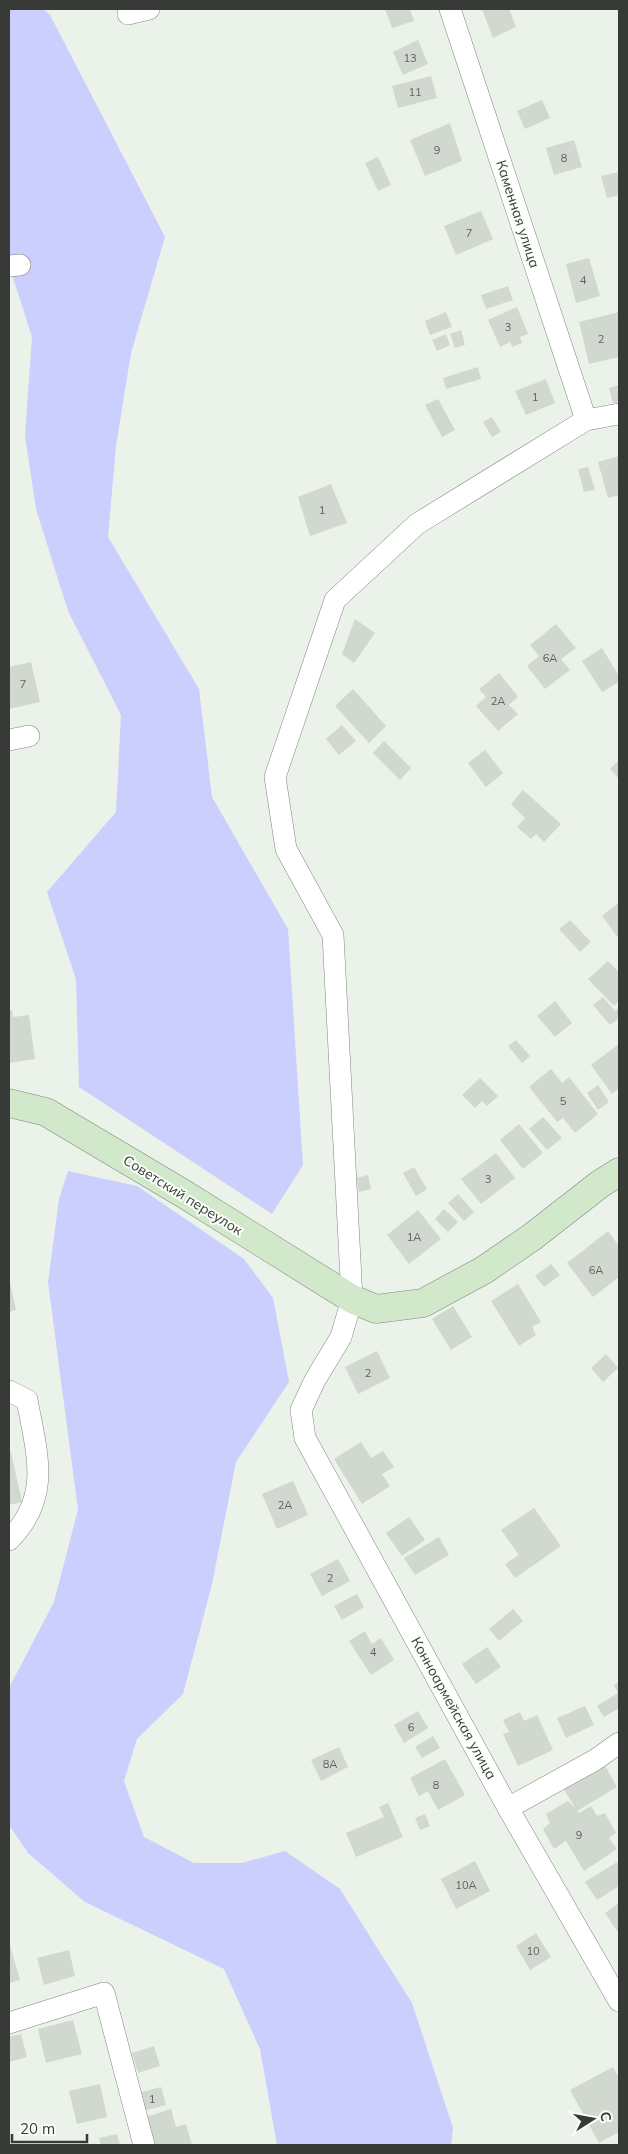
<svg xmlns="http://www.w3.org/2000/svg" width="628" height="2154" viewBox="0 0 628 2154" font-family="Mulish,sans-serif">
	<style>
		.green { fill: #cacffd }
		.building { fill: #d1d8cf }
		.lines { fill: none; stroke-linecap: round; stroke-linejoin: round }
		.street-casing { stroke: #81877f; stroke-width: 22 }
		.secondary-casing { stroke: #81877f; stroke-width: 29 }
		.street { stroke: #fff; stroke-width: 21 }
		.secondary { stroke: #d1e8ca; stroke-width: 28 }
		.labels { text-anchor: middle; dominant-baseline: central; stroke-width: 4; stroke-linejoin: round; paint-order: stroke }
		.number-label { font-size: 11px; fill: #5e625c }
		.street-label { font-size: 14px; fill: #373a36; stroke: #f9fff8 }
	</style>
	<rect width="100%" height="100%" fill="#ebf2e9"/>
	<!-- green -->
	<g class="green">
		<path d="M 9,9 L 44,9 L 50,15 L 165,237 L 131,353 L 116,446 L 108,537 L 199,689 L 212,797 L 288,929 L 303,1165 L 272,1214 L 79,1087 L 76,979 L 47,892 L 116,812 L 121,715 L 68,611 L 36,509 L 25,436 L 32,337 L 9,265 Z"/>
		<path d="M 68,1171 L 137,1186 L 244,1259 L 273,1298 L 289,1382 L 236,1462 L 212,1584 L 183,1694 L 137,1739 L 124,1781 L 144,1837 L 194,1863 L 242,1863 L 285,1851 L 340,1889 L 412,2003 L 453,2128 L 451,2145 L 277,2145 L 260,2049 L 224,1969 L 85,1902 L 28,1853 L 9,1825 L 10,1686 L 54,1602 L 78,1510 L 48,1282 L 59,1199 Z"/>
	</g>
	<!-- building -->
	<g class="building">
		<path d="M 385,9 L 410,9 L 414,21 L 392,28 Z"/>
		<path d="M 482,9 L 509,9 L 516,27 L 493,38 Z"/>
		<path d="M 418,40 L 428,64 L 403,75 L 393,52 Z"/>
		<path d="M 431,76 L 437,98 L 398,108 L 392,86 Z"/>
		<path d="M 542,100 L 550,118 L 525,129 L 517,111 Z"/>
		<path d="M 450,123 L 462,161 L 425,176 L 410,140 Z"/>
		<path d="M 574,140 L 582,167 L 554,175 L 546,148 Z"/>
		<path d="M 378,157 L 391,185 L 378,191 L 365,163 Z"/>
		<path d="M 619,172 L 619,195 L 607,198 L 601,176 Z"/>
		<path d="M 481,211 L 493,239 L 456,255 L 444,226 Z"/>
		<path d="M 589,258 L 600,296 L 576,303 L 566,264 Z"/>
		<path d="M 508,286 L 513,300 L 486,309 L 481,295 Z"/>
		<path d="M 517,307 L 528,334 L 520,337 L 522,343 L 512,347 L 510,342 L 500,347 L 488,320 Z"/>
		<path d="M 446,312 L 452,327 L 430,335 L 425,321 Z"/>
		<path d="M 619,312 L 619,357 L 589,364 L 579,322 Z"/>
		<path d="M 461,330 L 465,345 L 455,348 L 450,334 Z"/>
		<path d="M 446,334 L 450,345 L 437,351 L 432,340 Z"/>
		<path d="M 478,367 L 481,379 L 446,389 L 443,378 Z"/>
		<path d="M 546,379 L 555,403 L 526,415 L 515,391 Z"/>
		<path d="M 619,385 L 619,402 L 613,403 L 609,388 Z"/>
		<path d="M 438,399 L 455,430 L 442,437 L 425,405 Z"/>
		<path d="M 492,417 L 501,432 L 492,437 L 483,422 Z"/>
		<path d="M 619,456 L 619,495 L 608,498 L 598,462 Z"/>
		<path d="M 588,467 L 595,490 L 584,492 L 578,469 Z"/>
		<path d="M 331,484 L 347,523 L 310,536 L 298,497 Z"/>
		<path d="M 355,619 L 375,633 L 354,663 L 342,654 Z"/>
		<path d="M 556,624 L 576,648 L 561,659 L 570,670 L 545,689 L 527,666 L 539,656 L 530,645 Z"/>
		<path d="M 602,648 L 619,676 L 619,682 L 602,692 L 582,661 Z"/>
		<path d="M 31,662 L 40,702 L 9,709 L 9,667 Z"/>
		<path d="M 499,673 L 518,697 L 509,705 L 518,714 L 498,731 L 476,706 L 486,697 L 479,689 Z"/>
		<path d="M 353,689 L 386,726 L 369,743 L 335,706 Z"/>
		<path d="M 342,725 L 356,741 L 339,755 L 326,739 Z"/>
		<path d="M 384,741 L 411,768 L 400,780 L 373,753 Z"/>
		<path d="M 485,750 L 503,773 L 486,787 L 468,763 Z"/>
		<path d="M 619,760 L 619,779 L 610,769 Z"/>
		<path d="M 523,790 L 561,824 L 544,842 L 536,834 L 531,839 L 517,827 L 525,818 L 511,804 Z"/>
		<path d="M 619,902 L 619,939 L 602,916 Z"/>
		<path d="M 570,920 L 591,942 L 580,952 L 559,929 Z"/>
		<path d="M 608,961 L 619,972 L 619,1001 L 614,1006 L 588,979 Z"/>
		<path d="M 603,997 L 615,1011 L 619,1007 L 619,1018 L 610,1025 L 593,1005 Z"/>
		<path d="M 555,1001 L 572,1023 L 555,1037 L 537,1016 Z"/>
		<path d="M 9,1010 L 12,1010 L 13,1017 L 29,1015 L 35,1059 L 9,1063 Z"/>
		<path d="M 516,1040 L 530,1056 L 522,1063 L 508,1046 Z"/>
		<path d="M 619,1044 L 619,1088 L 612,1094 L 591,1065 Z"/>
		<path d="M 551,1069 L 562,1083 L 569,1077 L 598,1114 L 575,1133 L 563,1118 L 557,1122 L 529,1087 Z"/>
		<path d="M 480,1078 L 498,1096 L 487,1106 L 482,1101 L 475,1108 L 462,1095 Z"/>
		<path d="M 598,1085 L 609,1102 L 598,1110 L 587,1093 Z"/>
		<path d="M 543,1117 L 562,1138 L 547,1150 L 529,1129 Z"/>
		<path d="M 519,1124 L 543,1153 L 523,1169 L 500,1140 Z"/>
		<path d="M 496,1153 L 515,1178 L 481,1204 L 461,1179 Z"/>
		<path d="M 414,1167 L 427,1189 L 416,1196 L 403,1173 Z"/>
		<path d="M 368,1175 L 371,1189 L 359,1192 L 356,1178 Z"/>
		<path d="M 458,1194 L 474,1212 L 464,1221 L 448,1203 Z"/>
		<path d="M 444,1209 L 458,1222 L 448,1232 L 435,1219 Z"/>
		<path d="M 418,1210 L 441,1239 L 409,1264 L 387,1235 Z"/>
		<path d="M 608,1231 L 619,1246 L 619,1277 L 593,1297 L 567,1263 Z"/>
		<path d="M 551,1264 L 560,1275 L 544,1287 L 535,1276 Z"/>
		<path d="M 9,1278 L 16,1310 L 9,1312 Z"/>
		<path d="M 518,1284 L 541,1322 L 532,1327 L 536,1335 L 519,1346 L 491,1301 Z"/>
		<path d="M 453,1306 L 472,1337 L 451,1350 L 432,1319 Z"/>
		<path d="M 377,1351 L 390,1378 L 358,1394 L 345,1367 Z"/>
		<path d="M 606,1354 L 618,1368 L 603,1382 L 591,1368 Z"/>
		<path d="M 361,1442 L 371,1458 L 383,1451 L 394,1467 L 382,1474 L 390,1486 L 362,1504 L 334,1459 Z"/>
		<path d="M 9,1452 L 11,1452 L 22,1502 L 9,1505 Z"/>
		<path d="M 293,1481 L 308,1515 L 277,1529 L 262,1494 Z"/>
		<path d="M 534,1508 L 561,1546 L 515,1578 L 505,1564 L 519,1555 L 501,1530 Z"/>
		<path d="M 409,1517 L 425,1540 L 402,1556 L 386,1533 Z"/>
		<path d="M 439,1537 L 449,1555 L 415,1575 L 404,1558 Z"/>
		<path d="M 338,1559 L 350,1581 L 322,1596 L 310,1574 Z"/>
		<path d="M 357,1594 L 364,1607 L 342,1620 L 334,1606 Z"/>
		<path d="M 513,1609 L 523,1621 L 499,1641 L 489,1629 Z"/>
		<path d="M 365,1631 L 372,1644 L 381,1638 L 394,1660 L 371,1675 L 349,1641 Z"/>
		<path d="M 487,1647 L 501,1667 L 476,1684 L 462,1664 Z"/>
		<path d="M 619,1682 L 619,1708 L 604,1717 L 597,1706 L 618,1693 L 614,1685 Z"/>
		<path d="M 585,1706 L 594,1725 L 566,1738 L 557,1718 Z"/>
		<path d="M 418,1711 L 428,1728 L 404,1743 L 394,1725 Z"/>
		<path d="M 520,1712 L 524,1721 L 537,1715 L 553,1750 L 518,1766 L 503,1734 L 509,1732 L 503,1720 Z"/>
		<path d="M 433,1736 L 440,1748 L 422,1758 L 415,1747 Z"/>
		<path d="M 339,1747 L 348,1767 L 321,1781 L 311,1760 Z"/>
		<path d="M 445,1759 L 465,1795 L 438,1810 L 428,1791 L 419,1796 L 410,1778 Z"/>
		<path d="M 604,1764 L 617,1787 L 577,1811 L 579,1813 L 591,1806 L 597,1816 L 605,1813 L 616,1833 L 609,1838 L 617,1849 L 584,1871 L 566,1841 L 554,1849 L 543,1829 L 550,1823 L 546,1814 L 568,1801 L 576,1809 L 563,1788 Z"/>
		<path d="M 388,1803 L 403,1837 L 356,1857 L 346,1833 L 384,1817 L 379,1807 Z"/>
		<path d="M 425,1814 L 430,1826 L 420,1830 L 415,1818 Z"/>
		<path d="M 475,1861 L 490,1891 L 456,1909 L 441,1879 Z"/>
		<path d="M 617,1862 L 619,1866 L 619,1886 L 597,1900 L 585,1882 Z"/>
		<path d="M 619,1903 L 619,1934 L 605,1913 Z"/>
		<path d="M 536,1933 L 551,1957 L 530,1970 L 516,1946 Z"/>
		<path d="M 9,1942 L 20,1980 L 9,1983 Z"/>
		<path d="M 69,1950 L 75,1976 L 44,1985 L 37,1958 Z"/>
		<path d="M 73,2020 L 82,2054 L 46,2063 L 38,2029 Z"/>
		<path d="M 21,2034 L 27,2057 L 9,2062 L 9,2037 Z"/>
		<path d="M 154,2046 L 160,2066 L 138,2073 L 132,2053 Z"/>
		<path d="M 613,2067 L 619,2078 L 619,2132 L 599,2143 L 570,2090 Z"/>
		<path d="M 100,2084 L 107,2117 L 77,2124 L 69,2091 Z"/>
		<path d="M 161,2087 L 166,2105 L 143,2111 L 138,2093 Z"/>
		<path d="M 171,2109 L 176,2127 L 186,2124 L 192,2145 L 152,2145 L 143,2118 Z"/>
		<path d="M 117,2134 L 120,2145 L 101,2145 L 99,2138 Z"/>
	</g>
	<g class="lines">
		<defs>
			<g id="street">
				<path d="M 450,9 L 586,420"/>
				<path d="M 128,14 L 149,9"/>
				<path d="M 9,266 L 20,265"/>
				<path d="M 619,414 L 586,420 L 417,524 L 335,600 L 275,777 L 286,849 L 333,935 L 352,1299 L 341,1337 L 315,1380 L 301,1410 L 305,1438 L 508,1808 L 619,2001"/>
				<path d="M 9,740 L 29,736"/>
				<path d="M 9,1391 L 27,1400 C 37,1454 52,1497 9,1540"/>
				<path d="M 508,1808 L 595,1760 L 619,1743"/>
				<path d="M 9,2023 L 104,1993 L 144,2145"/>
			</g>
			<path id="secondary" d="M 9,1103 L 46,1112 L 184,1194 L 352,1299 L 376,1309 L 423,1303 L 484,1270 L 532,1237 L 600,1184 L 619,1172"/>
		</defs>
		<!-- street casing -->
		<use href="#street" class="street-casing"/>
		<!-- secondary casing -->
		<use href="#secondary" class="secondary-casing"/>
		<!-- street -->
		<use href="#street" class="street"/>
		<!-- secondary -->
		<use href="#secondary" class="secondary"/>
	</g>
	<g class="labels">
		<!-- number labels -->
		<g class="number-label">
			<text x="410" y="58">13</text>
			<text x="415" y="92">11</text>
			<text x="437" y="150">9</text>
			<text x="564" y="158">8</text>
			<text x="469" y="233">7</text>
			<text x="583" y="280">4</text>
			<text x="508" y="327">3</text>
			<text x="601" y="339">2</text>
			<text x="535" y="397">1</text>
			<text x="322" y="510">1</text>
			<text x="550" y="658">6А</text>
			<text x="23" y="684">7</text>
			<text x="498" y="701">2А</text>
			<text x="563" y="1101">5</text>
			<text x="488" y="1179">3</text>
			<text x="414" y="1237">1А</text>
			<text x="596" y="1270">6А</text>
			<text x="368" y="1373">2</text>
			<text x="285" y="1505">2А</text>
			<text x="330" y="1578">2</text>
			<text x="373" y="1652">4</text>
			<text x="411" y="1727">6</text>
			<text x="330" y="1764">8А</text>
			<text x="436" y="1785">8</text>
			<text x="579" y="1835">9</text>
			<text x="466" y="1885">10А</text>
			<text x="533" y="1951">10</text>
			<text x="152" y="2099">1</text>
		</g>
		<!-- street labels -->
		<g class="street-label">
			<text transform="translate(518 214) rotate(72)">Каменная улица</text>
			<text transform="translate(183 1195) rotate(32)">Советский переулок</text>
			<text transform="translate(454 1708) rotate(61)">Конноармейская улица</text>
		</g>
	</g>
	<!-- border -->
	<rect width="628" height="2154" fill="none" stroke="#373a36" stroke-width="20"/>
	<!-- north arrow -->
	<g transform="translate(593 2119) rotate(79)" stroke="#f9fff8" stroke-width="4" paint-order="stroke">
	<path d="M0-4L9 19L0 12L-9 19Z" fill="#373a36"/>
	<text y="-8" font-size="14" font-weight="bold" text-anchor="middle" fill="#373a36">С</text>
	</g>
	<!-- scale -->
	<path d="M12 2134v8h75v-8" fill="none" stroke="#373a36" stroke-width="2.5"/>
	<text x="20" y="2134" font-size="15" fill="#373a36" stroke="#f9fff8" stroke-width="4" paint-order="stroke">20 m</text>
</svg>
